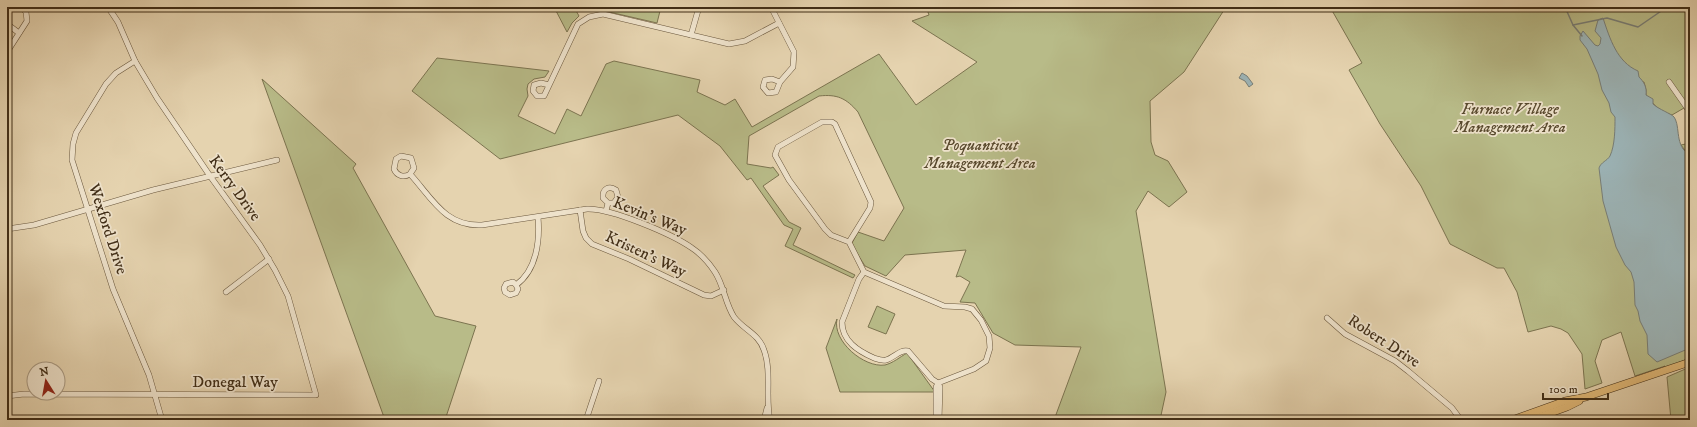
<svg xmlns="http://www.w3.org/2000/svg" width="1697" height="427" viewBox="0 0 1697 427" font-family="'IM FELL DW Pica',serif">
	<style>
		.green { fill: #b8bb88; stroke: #7c7450 }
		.water { fill: #9cb4b7; stroke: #787e77 }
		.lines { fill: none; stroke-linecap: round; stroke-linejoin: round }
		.stream { stroke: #787e77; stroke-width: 1.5 }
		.minor-casing { stroke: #6a573d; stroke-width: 6 }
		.highway-casing { stroke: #412e17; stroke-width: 8 }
		.minor { stroke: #eee2cb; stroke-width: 5 }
		.highway { stroke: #e2ba78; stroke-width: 7 }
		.labels { text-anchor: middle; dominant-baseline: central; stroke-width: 3.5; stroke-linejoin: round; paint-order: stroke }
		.park-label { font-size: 16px; font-style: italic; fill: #594a2e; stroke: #eee2cb }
		.street-label { font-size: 16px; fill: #412e17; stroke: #eee2cb }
	</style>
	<rect width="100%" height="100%" fill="#e5d3af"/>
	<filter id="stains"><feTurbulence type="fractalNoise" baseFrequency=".005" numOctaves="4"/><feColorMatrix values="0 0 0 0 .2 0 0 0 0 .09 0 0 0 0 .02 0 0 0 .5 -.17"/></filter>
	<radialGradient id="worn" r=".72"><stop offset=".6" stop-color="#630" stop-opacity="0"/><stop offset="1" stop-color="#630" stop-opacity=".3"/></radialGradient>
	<!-- green -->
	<g class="green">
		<path d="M 554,7 L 574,7 L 579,16 L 572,23 L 567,32 Z"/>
		<path d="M 606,7 L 661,7 L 657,23 L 605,11 Z"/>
		<path d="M 926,7 L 1226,7 L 1184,72 L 1150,101 L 1151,142 L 1155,155 L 1168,161 L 1187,192 L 1169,207 L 1148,191 L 1136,211 L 1166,392 L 1160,420 L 1054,420 L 1081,347 L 1015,345 L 993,333 L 975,303 L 960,302 L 970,282 L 960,276 L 956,277 L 966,250 L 905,255 L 886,276 L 865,266 L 853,247 L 852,243 L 858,232 L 884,241 L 904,208 L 858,112 C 846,98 837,94 819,96 L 749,136 L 747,164 L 771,168 L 773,167 L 779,175 L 763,186 L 789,222 L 801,228 L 793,245 L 855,275 L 853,278 L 785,246 L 793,229 L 784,225 L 751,178 L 747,180 L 720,146 L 678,115 L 500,159 L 412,91 L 437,58 L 549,71 L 545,77 L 534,79 L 528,84 L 527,89 L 528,96 L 518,116 L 555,134 L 567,109 L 581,116 L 606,64 L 614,61 L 700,80 L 697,92 L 725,105 L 735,99 L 752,127 L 879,54 L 916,105 L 977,62 L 912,21 L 929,15 Z"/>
		<path d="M 1330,7 L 1690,7 L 1690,116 L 1684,108 L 1672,115 C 1660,112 1653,104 1646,95 L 1646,90 L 1644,82 L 1616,83 L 1687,153 L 1681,145 L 1690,143 L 1690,358 L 1665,368 L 1665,366 L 1635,376 L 1621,332 L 1602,340 L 1595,361 L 1602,383 L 1585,389 L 1582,354 L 1568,333 L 1561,329 L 1551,326 L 1528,332 L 1517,292 L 1504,268 L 1497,268 L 1450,244 L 1421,186 L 1380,124 L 1349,70 L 1362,63 Z"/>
		<path d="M 262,79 L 356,164 L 353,168 L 435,316 L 476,326 L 445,420 L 385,420 Z"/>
		<path d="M 877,306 L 895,314 L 886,334 L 868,327 Z"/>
		<path d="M 837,319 C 832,341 864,368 885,365 C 893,363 900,357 907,353 L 935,392 L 840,392 L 826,348 Z"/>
		<path d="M 1690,367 L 1690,420 L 1671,420 L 1667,377 Z"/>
	</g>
	<!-- water -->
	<g class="water">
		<path d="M 1603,18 C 1610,39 1617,62 1638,71 L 1639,77 C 1644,82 1647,87 1646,95 L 1653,99 L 1653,104 C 1658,109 1672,114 1674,117 C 1681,127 1674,146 1690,155 L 1690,348 L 1657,362 L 1648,354 L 1647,335 L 1640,321 L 1638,311 L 1635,305 L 1634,282 L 1631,272 L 1625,265 L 1616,247 L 1603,201 L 1599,168 C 1601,162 1607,161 1610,156 C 1615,145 1615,129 1615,117 L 1611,112 L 1609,103 L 1602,90 L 1598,74 L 1587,49 L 1580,40 L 1580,36 L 1583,31 L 1595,45 L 1598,46 L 1600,44 L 1601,38 L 1595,31 L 1598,20 Z"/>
		<path d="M 1242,73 L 1247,76 L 1253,84 L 1249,87 L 1245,81 L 1239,78 Z"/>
	</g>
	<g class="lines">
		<!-- stream -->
		<g class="stream">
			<path d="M 1565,7 L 1573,25 L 1582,36"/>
			<path d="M 1573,25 L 1607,18 L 1638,27 L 1667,7"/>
		</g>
		<defs>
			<g id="minor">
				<path d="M 771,7 L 794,52 L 793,67 L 780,82 L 776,92 L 768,93 L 763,87 L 765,80 L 772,79 L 780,82"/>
				<path d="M 7,10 L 11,7"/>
				<path d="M 7,24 L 19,33"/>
				<path d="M 691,35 L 699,7"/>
				<path d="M 7,52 L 27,21 L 26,12 L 21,7"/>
				<path d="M 135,61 L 116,73 L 106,84 L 76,133 L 73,144 L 72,160 L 113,289 L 149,375 L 162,420"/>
				<path d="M 1669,82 L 1690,112"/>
				<path d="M 549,85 L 541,83 L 534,85 L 533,91 L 537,96 L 544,96 L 578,24 L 589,17 L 603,14 L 729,44 L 745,41 L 779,23"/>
				<path d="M 410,174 L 414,168 L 411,158 L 401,156 L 396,159 L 394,169 C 397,176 404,178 410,174 C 432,198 445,227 482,225 L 587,209 C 611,208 672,234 692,248 C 701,254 709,263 715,272 C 724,286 725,303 734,317 C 744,330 759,334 764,350 C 772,372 765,397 770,420"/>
				<path d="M 580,210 L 583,231 L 586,238 L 592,244 L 629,259 L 704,295 L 711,296 L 724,290"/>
				<path d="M 606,211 L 608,203 L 603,198 C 602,189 609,185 616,190 L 618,197 L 614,203 L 608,203"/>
				<path d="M 7,229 L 34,225 L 153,190 L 277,160"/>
				<path d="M 849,242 L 831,235 L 825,229 L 789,180 L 775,155 L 778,147 L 822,122 L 832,122 L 835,124 L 871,202 L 870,208 L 849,242 L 864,272"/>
				<path d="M 864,272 L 944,306 L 965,307 L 972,309 L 981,320 L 989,336 L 990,348 L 986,361 L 974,369 L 938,383 L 936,387 L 936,420"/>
				<path d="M 864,272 L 859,279 L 842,322 C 842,341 858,351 874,358 C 877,359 882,361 886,360 C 894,358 900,349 908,351 L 932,379 L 938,383"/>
				<path d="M 516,285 L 513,282 L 506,284 L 504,288 L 505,292 L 510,295 L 516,293 L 518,289 L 516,285 C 537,270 540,240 538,217"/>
				<path d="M 226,292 L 269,259"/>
				<path d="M 1327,318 L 1345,334 L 1395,361 L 1408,371 L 1452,408 L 1461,420"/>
				<path d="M 938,383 L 940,387 L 939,420"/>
				<path d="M 7,396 L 24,394 L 316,395 L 288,296 L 275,270 L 260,245 L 210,176 L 157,98 L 135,61 L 118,22 L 108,7"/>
				<path d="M 586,420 L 599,381"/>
				<path d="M 764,420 L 767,408"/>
			</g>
			<g id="highway">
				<path d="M 1512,420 L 1565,401 L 1586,397 L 1690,362"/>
				<path d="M 1531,420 L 1567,407 L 1579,401"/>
			</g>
		</defs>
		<!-- minor casing -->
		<use href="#minor" class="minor-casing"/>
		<!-- highway casing -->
		<use href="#highway" class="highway-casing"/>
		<!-- minor -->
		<use href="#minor" class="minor"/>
		<!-- highway -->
		<use href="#highway" class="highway"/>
	</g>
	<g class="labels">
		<!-- park labels -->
		<g class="park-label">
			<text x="1510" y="109">Furnace Village<tspan x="1510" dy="18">Management Area</tspan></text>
			<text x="980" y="145">Poquanticut<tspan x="980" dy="18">Management Area</tspan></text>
		</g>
		<!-- street labels -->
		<g class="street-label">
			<text transform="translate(235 188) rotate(54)">Kerry Drive</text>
			<text transform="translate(650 216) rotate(22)">Kevin's Way</text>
			<text transform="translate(108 229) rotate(72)">Wexford Drive</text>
			<text transform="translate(646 254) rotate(25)">Kristen's Way</text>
			<text transform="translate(1384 341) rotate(33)">Robert Drive</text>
			<text x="235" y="382">Donegal Way</text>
		</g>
	</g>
	<!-- margin -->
	<rect width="1697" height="427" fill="none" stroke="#e5d3af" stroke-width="24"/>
	<rect x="8" y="8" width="1681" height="411" fill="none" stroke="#412e17" stroke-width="2"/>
	<rect x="12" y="12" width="1673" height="403" fill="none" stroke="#412e17"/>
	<!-- north arrow -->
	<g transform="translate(46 381) rotate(349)"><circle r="19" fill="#eee2cb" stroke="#a99a83"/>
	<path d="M0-3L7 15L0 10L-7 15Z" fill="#8f2418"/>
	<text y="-6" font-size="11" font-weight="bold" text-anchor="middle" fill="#412e17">N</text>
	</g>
	<!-- scale -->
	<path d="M1543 393v6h65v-6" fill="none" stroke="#412e17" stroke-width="2"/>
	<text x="1549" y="393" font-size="12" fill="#412e17" stroke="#eee2cb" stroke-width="3" paint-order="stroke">100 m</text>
	<rect width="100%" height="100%" filter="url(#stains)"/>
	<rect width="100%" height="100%" fill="url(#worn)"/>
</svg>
